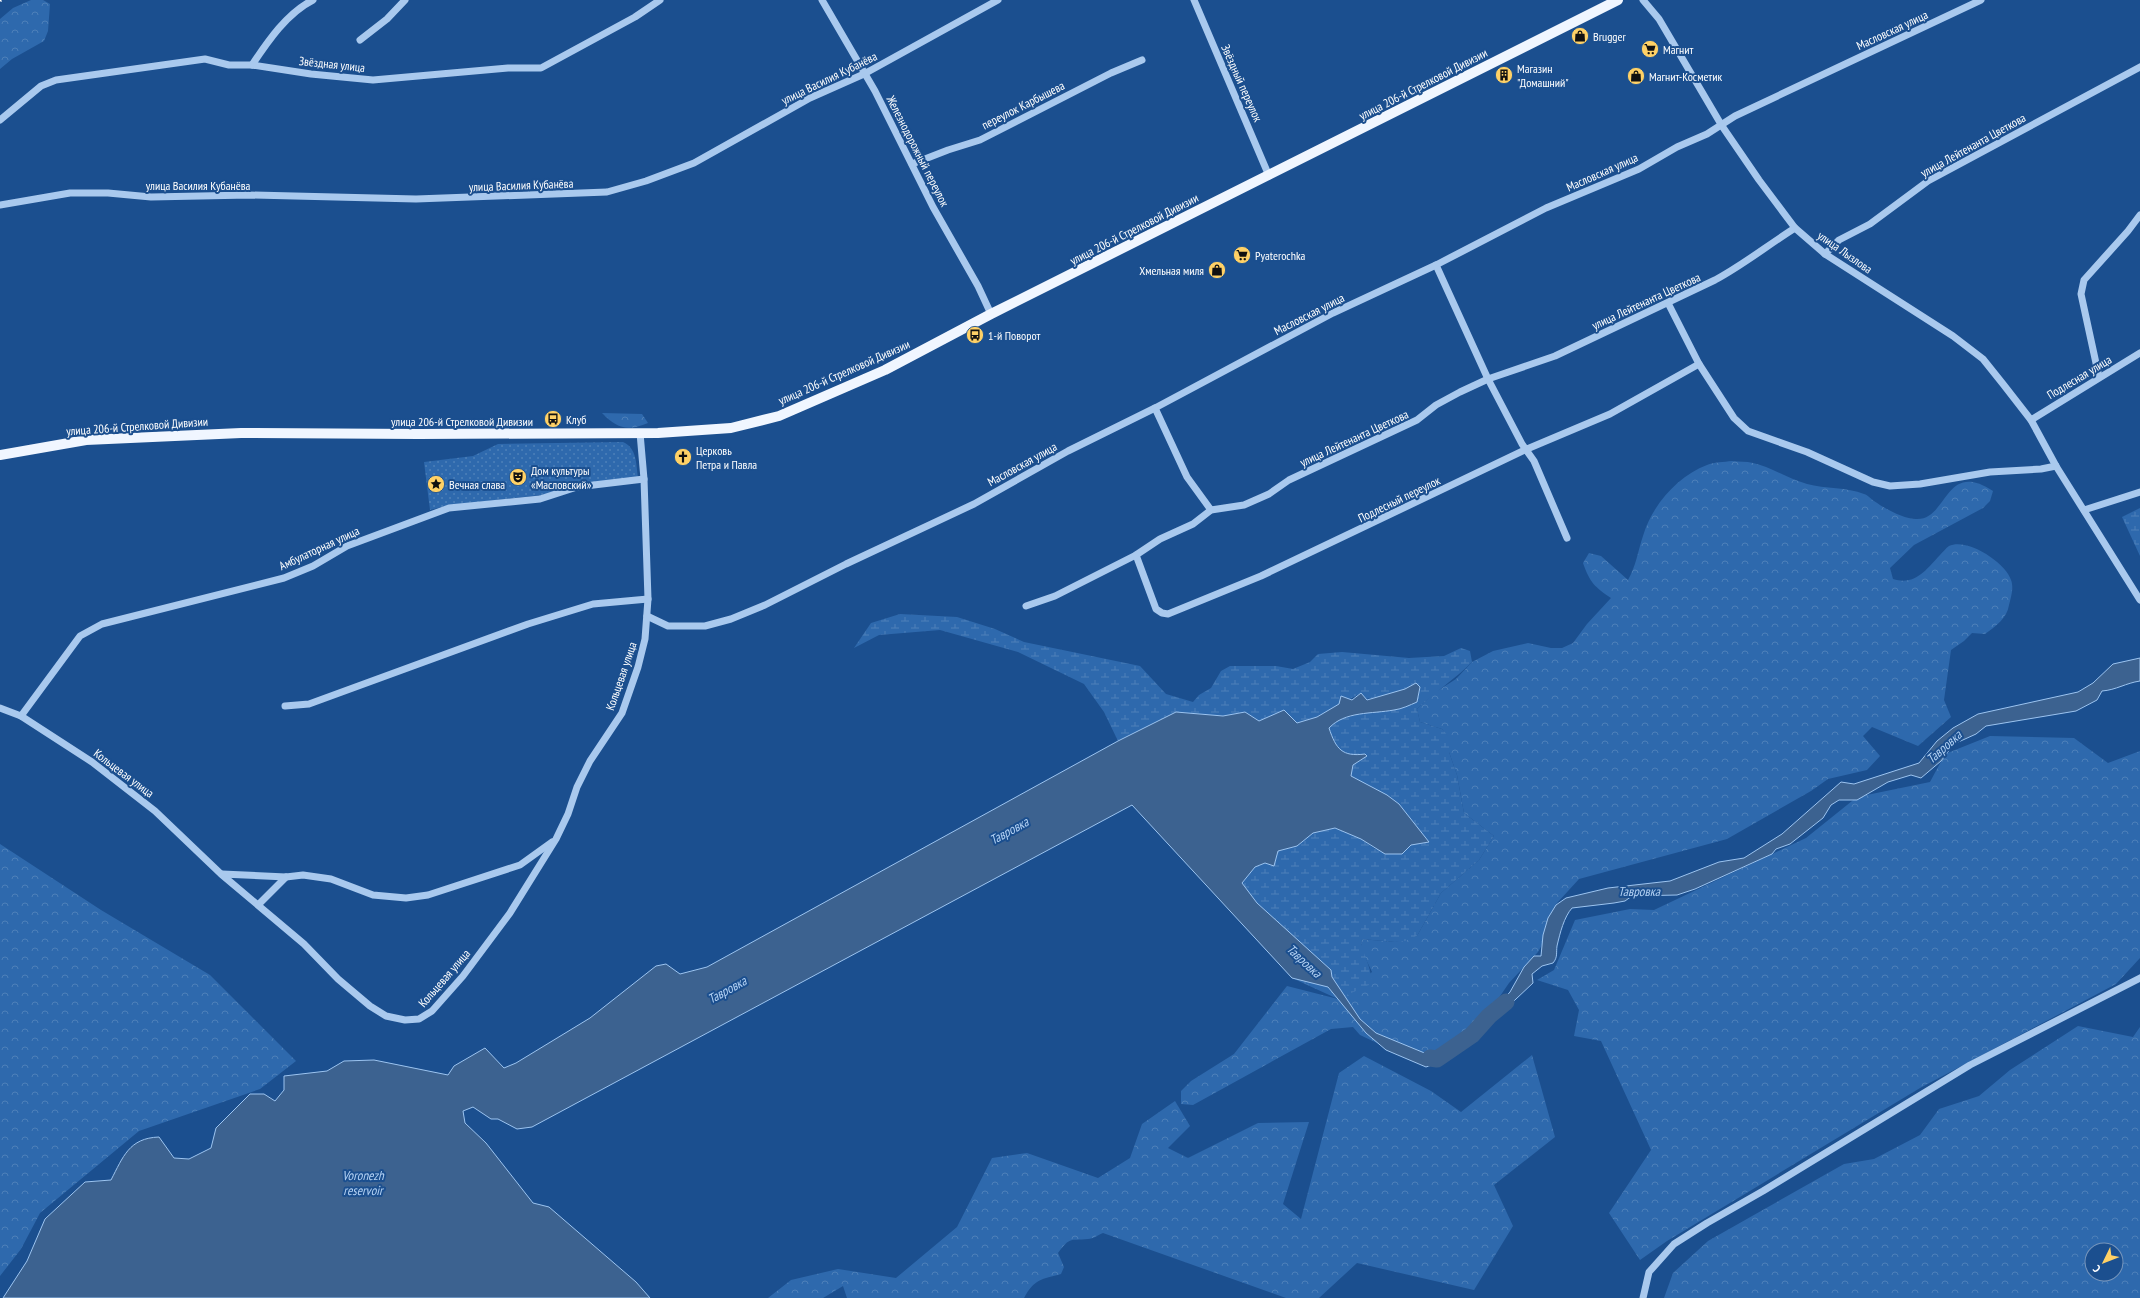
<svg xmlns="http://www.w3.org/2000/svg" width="2140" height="1298" viewBox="0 0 2140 1298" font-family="'PT Sans Narrow',sans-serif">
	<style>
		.forest { fill: url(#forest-crowns); fill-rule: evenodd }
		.wetland { fill: url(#wetland-marsh) }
		.park { fill: url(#park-dots) }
		.water { fill: #3c6290; stroke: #9cc4f0 }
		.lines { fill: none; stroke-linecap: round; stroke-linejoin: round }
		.river { stroke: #3c6290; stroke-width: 17 }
		.minor { stroke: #a9c9ee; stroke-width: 7 }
		.major { stroke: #f0f6ff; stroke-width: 10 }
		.rail { stroke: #fff; stroke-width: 3; stroke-dasharray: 7 3; stroke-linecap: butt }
		.labels { text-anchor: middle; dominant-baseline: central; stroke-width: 4; stroke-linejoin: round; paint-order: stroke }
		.street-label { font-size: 12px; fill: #fff; stroke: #1b4f8f }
		.poi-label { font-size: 12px; fill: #fff; stroke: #1b4f8f; text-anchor: start }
		.water-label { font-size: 13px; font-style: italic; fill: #b5d3f5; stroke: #1b4f8f }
	</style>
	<defs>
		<pattern id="forest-crowns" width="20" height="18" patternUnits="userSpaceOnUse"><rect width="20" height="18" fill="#2e69ad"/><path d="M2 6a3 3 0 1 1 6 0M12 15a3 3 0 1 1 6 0" fill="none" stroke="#4d80b9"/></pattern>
		<pattern id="wetland-marsh" width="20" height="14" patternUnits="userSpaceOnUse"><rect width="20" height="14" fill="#2e69ad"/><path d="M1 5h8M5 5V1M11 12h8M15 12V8" fill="none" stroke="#4d80b9"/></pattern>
		<pattern id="park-dots" width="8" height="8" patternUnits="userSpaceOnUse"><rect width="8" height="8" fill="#2e69ad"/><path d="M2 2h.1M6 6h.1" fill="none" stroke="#4d80b9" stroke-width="1.8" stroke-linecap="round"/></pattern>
	</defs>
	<rect width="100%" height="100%" fill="#1b4f8f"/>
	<!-- forest -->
	<g class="forest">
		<path d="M 31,0 L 43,0 L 50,4 L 48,31 L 44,41 L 12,59 L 0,69 L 0,19 L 13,8 Z"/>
		<path d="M 602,413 L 642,414 L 648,423 C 627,432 617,428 602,413 Z"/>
		<path d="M 1732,461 C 1739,462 1746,461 1753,463 C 1769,466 1788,479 1807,484 C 1825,489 1847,487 1864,494 C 1868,495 1871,499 1874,501 C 1884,508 1903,519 1916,519 C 1948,521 1944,459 1993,491 L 1990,501 L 1983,508 L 1914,545 L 1890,568 L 1893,579 C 1915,586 1926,570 1940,555 C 1943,552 1946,548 1949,546 C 1967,537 2006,563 2011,580 C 2014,588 2011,597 2009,605 C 2007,618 1996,626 1985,634 L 1972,633 L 1964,641 L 1951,650 L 1944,700 L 1951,717 L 1918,746 L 1872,727 L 1863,736 L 1880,756 L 1867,770 L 1828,779 L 1811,791 L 1727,839 L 1579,879 L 1557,903 L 1552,913 L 1543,943 L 1538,952 L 1509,983 L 1483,1021 L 1450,1049 L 1427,1054 L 1392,1050 L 1360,1035 L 1353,1027 L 1331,1029 L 1193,1105 L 1181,1104 L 1181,1091 L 1191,1081 L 1234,1054 L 1287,986 L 1338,999 L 1372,972 L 1362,951 L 1361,939 L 1395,942 L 1417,936 L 1441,893 L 1479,860 L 1494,836 L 1464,813 L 1457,775 L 1449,752 L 1449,738 L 1442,729 L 1420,722 L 1417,709 L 1434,693 L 1456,679 L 1472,662 L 1493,651 L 1528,643 L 1551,648 L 1562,648 L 1573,643 L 1587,624 L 1611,598 C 1595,587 1590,583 1583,563 L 1589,553 L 1601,556 L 1628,580 C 1636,566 1638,551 1643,536 C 1652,505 1678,476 1707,465 C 1714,462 1724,462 1732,461 Z"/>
		<path d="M 1990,736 L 2074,738 L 2108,763 L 2140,751 L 2140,958 L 2116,984 L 1920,1088 L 1667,1241 L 1640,1260 L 1609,1213 L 1651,1150 L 1601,1041 L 1574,1036 L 1579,1010 L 1568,990 L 1537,980 L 1554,970 L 1575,920 L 1630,909 L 1654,910 L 1806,838 L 1857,797 L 1930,782 L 1945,754 Z"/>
		<path d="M 0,844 L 101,910 L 210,975 L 296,1061 L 260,1089 L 139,1131 L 40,1213 L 21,1249 L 0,1276 Z"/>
		<path d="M 2078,1026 L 2133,1037 L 2140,1027 L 2140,1298 L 1664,1298 L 1673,1273 L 1708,1241 L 1844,1164 L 1874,1159 L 1920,1135 L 1939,1109 L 1979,1096 L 2010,1070 ZM 2092,1250 L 2116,1250 L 2116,1274 L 2092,1274 Z"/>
		<path d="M 1532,1055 L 1555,1137 L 1494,1185 L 1513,1226 L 1474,1290 L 1357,1263 L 1319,1298 L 1286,1298 L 1103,1233 C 1098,1235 1093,1239 1088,1239 C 1069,1241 1071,1236 1058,1253 L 1064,1267 L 1061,1274 C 1042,1279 1034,1279 1024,1298 L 847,1298 L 843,1286 L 823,1298 L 768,1298 L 791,1280 L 838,1269 L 896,1278 L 957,1227 L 992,1158 L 1027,1153 L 1098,1178 L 1130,1158 L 1142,1124 L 1175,1101 L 1190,1126 L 1168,1148 L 1188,1158 L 1258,1123 L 1309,1122 L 1283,1204 L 1301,1219 L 1339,1073 L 1364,1056 L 1431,1091 L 1461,1112 Z"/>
	</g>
	<!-- wetland -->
	<g class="wetland">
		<path d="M 2140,508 L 2140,556 L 2122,517 Z"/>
		<path d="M 900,614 L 957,617 L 995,629 L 1024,642 L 1140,666 L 1166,694 L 1193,702 L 1199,695 L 1211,688 L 1221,671 L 1230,666 L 1276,666 L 1293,669 L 1310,662 L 1318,654 L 1342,652 L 1409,658 L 1444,656 L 1461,648 L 1470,651 L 1472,662 C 1455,679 1435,692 1417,709 L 1420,722 L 1442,729 L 1450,738 L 1449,752 L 1457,775 L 1464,813 L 1494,836 L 1479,860 L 1441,893 L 1417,936 L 1405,941 L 1395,942 L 1361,939 C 1362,956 1373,967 1371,984 L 1338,999 L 1292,978 L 1333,988 L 1257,903 L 1242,883 L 1255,867 L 1265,863 L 1278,851 L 1297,846 L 1313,833 L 1335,828 L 1361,839 L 1375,849 L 1402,854 L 1411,845 L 1428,842 L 1399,804 L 1387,795 L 1350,776 L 1353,765 L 1367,756 L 1365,754 C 1342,757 1336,749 1329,728 L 1337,720 L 1363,713 L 1405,689 L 1385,696 L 1365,699 L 1361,693 L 1317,717 L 1297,723 L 1284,710 L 1259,721 L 1245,712 L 1223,716 L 1176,712 L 1118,741 L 1104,712 L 1084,684 L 1018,652 L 940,630 L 879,635 L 854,648 L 871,623 Z"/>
	</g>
	<!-- park -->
	<path class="park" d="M 623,442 C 637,448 636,464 638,477 L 541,495 L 450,505 L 430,510 L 424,462 L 473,456 L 498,444 Z"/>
	<!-- water -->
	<path class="water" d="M 2140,658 L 2140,681 C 2126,683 2116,690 2102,691 L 2097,700 L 2076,711 L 1986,726 L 1976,734 L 1954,744 L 1941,761 L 1921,778 L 1911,775 L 1888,782 L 1857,800 L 1839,800 L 1831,805 L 1823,818 L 1790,844 L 1776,849 L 1772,854 L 1695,889 L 1677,895 L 1632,896 L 1625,901 L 1614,903 L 1572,908 C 1564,917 1560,933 1557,946 C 1556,953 1558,957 1553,963 L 1542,966 L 1532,974 L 1533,983 L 1465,1047 L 1451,1058 L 1426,1067 L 1386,1050 L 1366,1033 L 1328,987 L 1292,978 L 1132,805 L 532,1127 L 517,1129 L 498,1119 L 491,1119 L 473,1107 L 463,1111 L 465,1123 L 486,1143 L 533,1203 L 549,1207 L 636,1282 L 650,1298 L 3,1298 L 27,1261 L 45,1219 L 85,1182 L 111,1180 C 123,1157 129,1138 159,1137 L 174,1158 L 189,1159 L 211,1148 L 216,1128 L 250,1094 L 264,1094 L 275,1101 L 284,1090 L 284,1076 L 327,1071 L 344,1061 L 374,1060 L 448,1075 L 454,1066 L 485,1048 L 504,1068 L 516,1063 L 590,1018 L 656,966 L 666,964 L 680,974 L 707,967 L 1118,741 L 1176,712 L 1223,716 L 1245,712 L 1259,721 L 1284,710 L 1297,723 L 1317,717 L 1339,704 L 1341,696 L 1352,700 L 1361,693 L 1367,700 L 1405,689 L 1416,683 L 1420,687 L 1417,702 C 1410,705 1402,709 1394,710 C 1372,714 1345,711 1329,728 C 1336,749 1342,757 1365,754 L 1367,756 L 1353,765 L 1351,776 L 1387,795 L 1399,804 L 1429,842 L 1411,845 L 1402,854 L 1385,854 L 1361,839 L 1335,828 L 1313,833 L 1297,846 L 1278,851 L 1274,866 L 1265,863 L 1255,867 L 1242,883 L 1257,903 L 1331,970 L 1332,977 L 1360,1019 L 1376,1033 L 1427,1054 L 1451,1051 L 1472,1035 L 1510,992 L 1524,967 L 1534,956 L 1541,956 L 1543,935 L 1548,918 L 1556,905 L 1566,898 L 1608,888 L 1670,881 L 1719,862 L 1744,858 L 1782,834 L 1841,782 L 1854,784 L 1919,763 L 1937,741 L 1953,728 L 1978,714 L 2078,692 L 2093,683 L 2113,664 Z"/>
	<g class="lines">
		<!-- river -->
		<path class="river" d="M 1430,1058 L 1437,1059 L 1472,1035 L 1489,1016 L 1506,1002"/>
		<!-- minor -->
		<g class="minor">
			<path d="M 822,0 L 875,91 L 933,207 L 978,286 L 991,314"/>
			<path d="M 1194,0 L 1269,176"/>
			<path d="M 1643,0 L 1659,19 L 1722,126 L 1759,180 L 1795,228 L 1825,254 L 1953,336 L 1983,359 L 2003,384 L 2031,420 L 2056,466 L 2140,600"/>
			<path d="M 360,40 L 387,19 L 405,0"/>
			<path d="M 252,65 C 268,41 287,13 313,0"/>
			<path d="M 0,120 L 41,86 L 56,80 L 205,59 L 229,65 L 252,65 L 311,74 L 373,80 L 508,68 L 541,68 L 635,17 L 660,0"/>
			<path d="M 912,164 L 948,150 L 980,140 L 1111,73 L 1142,60"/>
			<path d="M 0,205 L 70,193 L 108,193 L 151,197 L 249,195 L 416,199 L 607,192 L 646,181 L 694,163 L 810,98 L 864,74 L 998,0"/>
			<path d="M 1825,254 L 1839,240 L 1870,224 L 1928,181 L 2140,67"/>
			<path d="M 1436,265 L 1488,379 L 1522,444 L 1534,461 L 1567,538"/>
			<path d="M 1668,303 L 1699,364 L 1734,418 L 1748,431 L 1807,452 L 1873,482 L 1890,486 L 1920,484 L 1990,472 L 2041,469 L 2056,466"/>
			<path d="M 2099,377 L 2081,294 L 2084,280 L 2128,231 L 2140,215"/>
			<path d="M 1155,408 L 1187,477 L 1211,510"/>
			<path d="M 2031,420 L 2140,353"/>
			<path d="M 2084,510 L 2140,492"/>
			<path d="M 1136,555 L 1156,609 L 1162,613 L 1168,614 L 1261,576 L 1527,449 L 1610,414 L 1699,364"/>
			<path d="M 1026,606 L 1055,596 L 1136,555 L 1160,539 L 1193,524 L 1211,510 L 1244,505 L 1269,494 L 1289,480 L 1417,420 L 1436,405 L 1460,392 L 1488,379 L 1555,356 L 1715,280 C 1743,265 1768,245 1795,228"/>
			<path d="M 647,616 L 668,626 L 705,626 L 731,619 L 765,605 L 846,564 L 974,504 L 1068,451 L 1155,408 L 1333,313 L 1436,265 L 1546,208 L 1639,169 L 1677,147 L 1707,134 L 1735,116 L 1981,0"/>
			<path d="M 285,706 L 309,704 L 528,624 L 593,604 L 648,599"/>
			<path d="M 0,708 L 21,716 L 92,762 L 155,811 L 221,874 L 304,944 L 338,979 L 370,1006 L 386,1016 L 405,1020 L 419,1019 L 432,1011 L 463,976 L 510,913 L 556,839 L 568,814 L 577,787 L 590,761 L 622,713 L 638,667 L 645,639 L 648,599 L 644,479 L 640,433"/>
			<path d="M 21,716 L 80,636 L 102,624 L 284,578 L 313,566 L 347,546 L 449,508 L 540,499 L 577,487 L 644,479"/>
			<path d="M 222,874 L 286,877 L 303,875 L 331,879 L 373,895 L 406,898 L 428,895 L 520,865 L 552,842"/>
			<path d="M 259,904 L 286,877"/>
			<path d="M 1643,1298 L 1649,1272 L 1674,1244 L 1707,1223 L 1763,1191 L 1970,1065 L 2140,978"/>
		</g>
		<!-- major -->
		<path class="major" d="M 0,455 L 86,440 L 241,433 L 419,434 L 658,433 L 731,428 L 779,416 L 885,370 L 991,314 L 1618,0"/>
		<!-- rail -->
		<path class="rail" d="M 0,1 L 1,0"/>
	</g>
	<!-- icons -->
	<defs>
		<symbol id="shop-disc" viewBox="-11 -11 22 22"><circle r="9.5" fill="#ffd166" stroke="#1b4f8f"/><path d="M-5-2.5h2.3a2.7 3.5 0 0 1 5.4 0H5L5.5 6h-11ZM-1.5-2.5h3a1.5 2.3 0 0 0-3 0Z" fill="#111"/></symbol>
		<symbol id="supermarket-disc" viewBox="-11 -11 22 22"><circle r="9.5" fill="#ffd166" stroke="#1b4f8f"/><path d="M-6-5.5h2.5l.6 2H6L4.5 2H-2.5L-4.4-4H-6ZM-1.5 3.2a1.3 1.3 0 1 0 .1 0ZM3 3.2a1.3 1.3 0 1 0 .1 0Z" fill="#111"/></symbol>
		<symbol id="building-disc" viewBox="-11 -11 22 22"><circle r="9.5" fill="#ffd166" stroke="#1b4f8f"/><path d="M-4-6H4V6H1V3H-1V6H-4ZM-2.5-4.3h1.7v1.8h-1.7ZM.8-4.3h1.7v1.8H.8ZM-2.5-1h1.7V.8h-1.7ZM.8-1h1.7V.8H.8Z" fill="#111"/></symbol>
		<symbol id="bus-disc" viewBox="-11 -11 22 22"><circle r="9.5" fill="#ffd166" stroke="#1b4f8f"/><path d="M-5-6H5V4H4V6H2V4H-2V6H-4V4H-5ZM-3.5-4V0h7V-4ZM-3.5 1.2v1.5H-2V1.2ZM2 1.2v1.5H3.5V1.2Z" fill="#111"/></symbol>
		<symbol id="church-disc" viewBox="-11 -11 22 22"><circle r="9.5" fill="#ffd166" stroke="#1b4f8f"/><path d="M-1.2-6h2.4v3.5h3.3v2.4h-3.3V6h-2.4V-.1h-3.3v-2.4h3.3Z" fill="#111"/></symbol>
		<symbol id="theatre-disc" viewBox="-11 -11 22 22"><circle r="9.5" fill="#ffd166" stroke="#1b4f8f"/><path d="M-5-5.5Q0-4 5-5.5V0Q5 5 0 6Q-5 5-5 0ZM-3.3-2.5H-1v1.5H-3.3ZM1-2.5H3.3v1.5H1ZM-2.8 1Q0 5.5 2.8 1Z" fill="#111"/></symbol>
		<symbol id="sight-disc" viewBox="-11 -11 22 22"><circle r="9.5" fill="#ffd166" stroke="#1b4f8f"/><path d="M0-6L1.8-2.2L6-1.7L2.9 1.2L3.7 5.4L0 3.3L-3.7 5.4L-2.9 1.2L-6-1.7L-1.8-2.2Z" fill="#111"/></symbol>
	</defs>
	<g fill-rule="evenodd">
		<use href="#shop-disc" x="1570" y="26" width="20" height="20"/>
		<use href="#supermarket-disc" x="1640" y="39" width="20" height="20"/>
		<use href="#building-disc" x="1494" y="65" width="20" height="20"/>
		<use href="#shop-disc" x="1626" y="66" width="20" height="20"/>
		<use href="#supermarket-disc" x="1232" y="245" width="20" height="20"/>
		<use href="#shop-disc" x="1207" y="260" width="20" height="20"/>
		<use href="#bus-disc" x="965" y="325" width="20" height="20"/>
		<use href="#bus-disc" x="543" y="409" width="20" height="20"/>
		<use href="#church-disc" x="673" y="447" width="20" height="20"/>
		<use href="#theatre-disc" x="508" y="467" width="20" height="20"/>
		<use href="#sight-disc" x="426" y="474" width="20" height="20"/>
	</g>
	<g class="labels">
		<!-- street labels -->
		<g class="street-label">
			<text transform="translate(1892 30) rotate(-25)">Масловская улица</text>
			<text transform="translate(332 64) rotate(6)">Звёздная улица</text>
			<text transform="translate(829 78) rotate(-26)">улица Василия Кубанёва</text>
			<text transform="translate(1242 83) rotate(66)">Звёздный переулок</text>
			<text transform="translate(1423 84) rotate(-27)">улица 206-й Стрелковой Дивизии</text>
			<text transform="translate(1023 105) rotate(-27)">переулок Карбышева</text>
			<text transform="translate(1973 145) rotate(-29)">улица Лейтенанта Цветкова</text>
			<text transform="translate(918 151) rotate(63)">Железнодорожный переулок</text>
			<text transform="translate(1602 172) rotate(-24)">Масловская улица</text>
			<text x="198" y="185">улица Василия Кубанёва</text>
			<text transform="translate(521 185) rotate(-2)">улица Василия Кубанёва</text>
			<text transform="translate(1134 229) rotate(-27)">улица 206-й Стрелковой Дивизии</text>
			<text transform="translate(1845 252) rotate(35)">улица Лызлова</text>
			<text transform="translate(1646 301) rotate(-25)">улица Лейтенанта Цветкова</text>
			<text transform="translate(1309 314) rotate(-27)">Масловская улица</text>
			<text transform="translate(844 372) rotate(-24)">улица 206-й Стрелковой Дивизии</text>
			<text transform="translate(2079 377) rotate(-31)">Подлесная улица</text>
			<text x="462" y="421">улица 206-й Стрелковой Дивизии</text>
			<text transform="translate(137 426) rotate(-4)">улица 206-й Стрелковой Дивизии</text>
			<text transform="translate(1354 438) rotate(-25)">улица Лейтенанта Цветкова</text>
			<text transform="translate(1022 464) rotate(-29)">Масловская улица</text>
			<text transform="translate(1399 499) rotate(-26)">Подлесный переулок</text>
			<text transform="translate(319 548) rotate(-25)">Амбулаторная улица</text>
			<text transform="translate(621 676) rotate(-71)">Кольцевая улица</text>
			<text transform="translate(124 773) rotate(37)">Кольцевая улица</text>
			<text transform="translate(444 978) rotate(-49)">Кольцевая улица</text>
		</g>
		<!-- poi labels -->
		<g class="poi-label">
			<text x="1593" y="36">Brugger</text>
			<text x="1663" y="49">Магнит</text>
			<text x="1517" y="68">Магазин<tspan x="1517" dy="14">"Домашний"</tspan></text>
			<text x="1649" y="76">Магнит-Косметик</text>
			<text x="1255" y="255">Pyaterochka</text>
			<text x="1204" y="270" text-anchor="end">Хмельная миля</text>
			<text x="988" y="335">1-й Поворот</text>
			<text x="566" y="419">Клуб</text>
			<text x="696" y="450">Церковь<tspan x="696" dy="14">Петра и Павла</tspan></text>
			<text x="531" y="470">Дом культуры<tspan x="531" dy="14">«Масловский»</tspan></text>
			<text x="449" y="484">Вечная слава</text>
		</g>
		<!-- water labels -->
		<g class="water-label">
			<text transform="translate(1944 747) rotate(-42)">Тавровка</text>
			<text transform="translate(1009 831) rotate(-29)">Тавровка</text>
			<text x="1639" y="891">Тавровка</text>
			<text transform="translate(1304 961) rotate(43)">Тавровка</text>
			<text transform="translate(727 990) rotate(-29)">Тавровка</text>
			<text x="363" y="1175">Voronezh<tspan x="363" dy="15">reservoir</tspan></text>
		</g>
	</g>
	<!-- north arrow -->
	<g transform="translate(2104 1262) rotate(227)"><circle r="19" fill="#1b4f8f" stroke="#7695bc"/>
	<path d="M0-3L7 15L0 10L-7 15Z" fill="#ffd166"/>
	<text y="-6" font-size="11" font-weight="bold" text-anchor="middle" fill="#ffffff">С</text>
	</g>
</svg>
